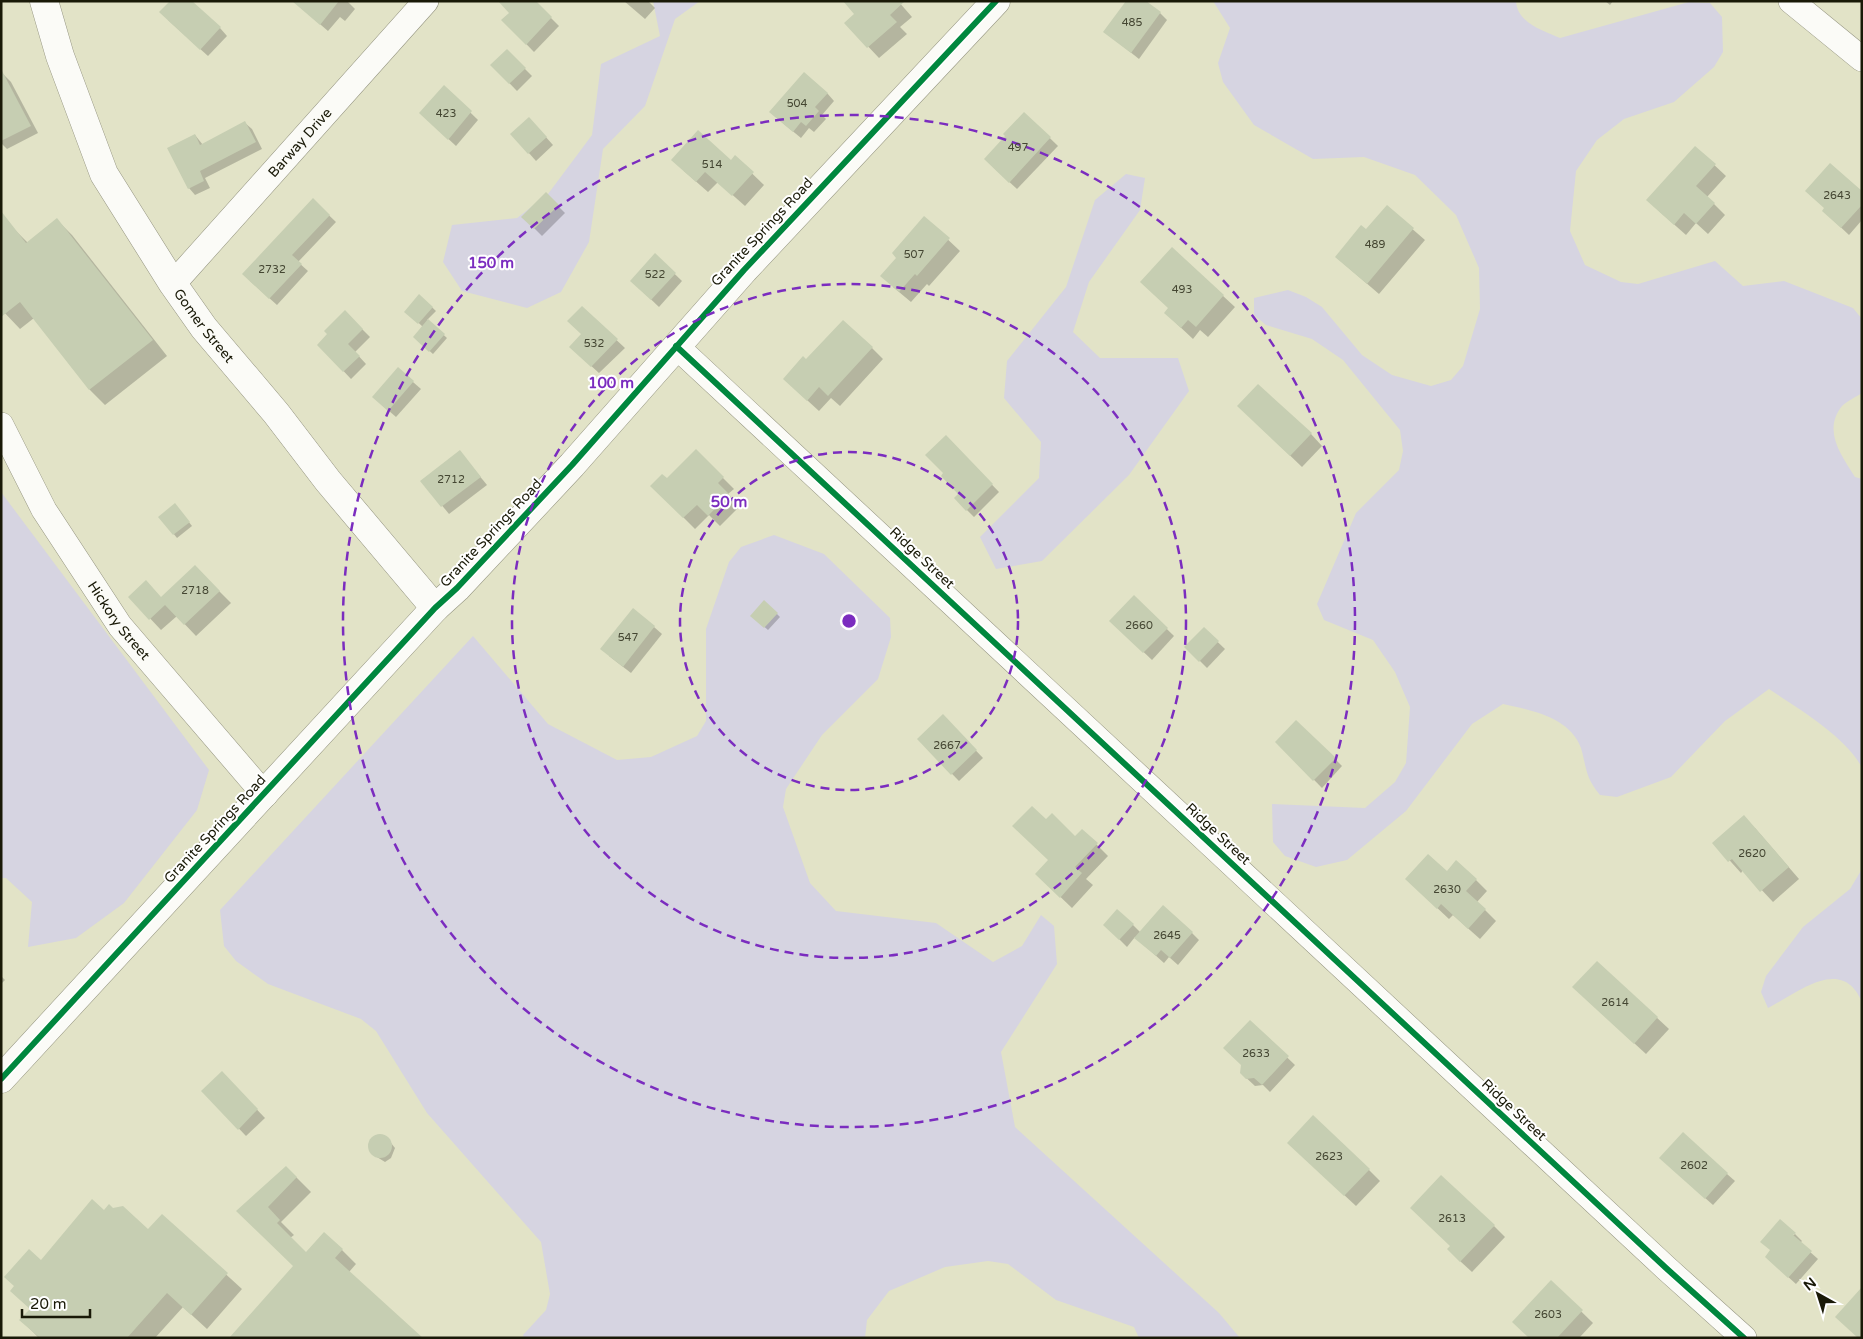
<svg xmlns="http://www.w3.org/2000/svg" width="1863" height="1339" viewBox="0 0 1863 1339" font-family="'Varela Round',sans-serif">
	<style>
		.green { fill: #d6d4e1 }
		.shadow { fill: #0003 }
		.building { fill: #c6ceb2 }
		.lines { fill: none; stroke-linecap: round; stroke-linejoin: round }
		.minor-casing { stroke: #949480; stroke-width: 26 }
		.tertiary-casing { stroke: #949480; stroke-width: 29 }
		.minor { stroke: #fbfbf7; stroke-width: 25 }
		.tertiary { stroke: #fbfbf7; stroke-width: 28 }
		.cycleway-casing { stroke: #fff; stroke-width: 9 }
		.cycleway { stroke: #00873e; stroke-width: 6 }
		.ring { fill: none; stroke: #7b2cbf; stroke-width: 2.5; stroke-dasharray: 9 6 }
		.labels { text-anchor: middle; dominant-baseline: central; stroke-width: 4; stroke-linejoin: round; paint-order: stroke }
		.number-label { font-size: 11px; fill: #444632 }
		.street-label { font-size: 14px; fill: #191907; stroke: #fff }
		.centre { fill: #7b2cbf; stroke: #fff; stroke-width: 2.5 }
		.ring-label { font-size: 15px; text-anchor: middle; font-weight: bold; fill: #7b2cbf; stroke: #fff; stroke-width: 4; stroke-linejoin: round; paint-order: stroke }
	</style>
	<rect width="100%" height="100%" fill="#e2e3c7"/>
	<!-- green -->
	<g class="green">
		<path d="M 653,1 L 700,1 L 675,19 L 645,106 L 603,149 L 589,242 L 561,292 L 527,308 L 462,291 L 443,262 L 452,225 L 517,218 L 548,194 L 592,135 L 601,64 L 660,36 Z"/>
		<path d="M 1213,1 L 1516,1 C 1517,23 1544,31 1560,38 L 1689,2 L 1710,3 L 1722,17 L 1723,52 L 1714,67 L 1674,102 L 1624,119 L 1597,140 L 1576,171 L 1570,231 L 1585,265 L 1621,282 L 1638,284 L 1715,261 L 1743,286 L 1784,281 L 1853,308 L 1862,319 L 1862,393 C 1856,397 1847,401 1842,406 C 1822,431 1842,456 1855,477 L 1862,479 L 1862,768 C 1848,738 1796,707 1769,689 L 1725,721 L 1671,777 L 1617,797 L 1600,795 C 1585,777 1587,769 1581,748 C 1570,717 1531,710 1503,704 L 1472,724 L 1406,811 L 1347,860 L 1316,867 L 1285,856 L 1273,842 L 1272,804 L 1365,808 L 1395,782 L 1406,763 L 1410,707 L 1395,672 L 1373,640 L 1324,620 L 1317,604 L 1356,513 L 1399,470 L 1403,451 L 1400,430 L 1343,360 L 1312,339 L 1266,325 L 1254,315 L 1254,298 L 1288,290 L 1306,297 L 1322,307 L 1362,355 L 1392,375 L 1431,386 L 1451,380 L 1463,366 L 1480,309 L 1479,268 L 1456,215 L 1415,175 L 1364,157 L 1313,159 L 1254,125 L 1223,82 L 1218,63 L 1230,28 Z"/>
		<path d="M 1126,174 L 1145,178 L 1140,210 L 1089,282 L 1073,332 L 1100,358 L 1178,358 L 1189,391 L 1129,475 L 1042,561 L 996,569 L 980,537 L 1039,478 L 1041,442 L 1004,398 L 1007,361 L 1066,287 L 1095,200 Z"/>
		<path d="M 1,492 L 209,770 L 197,810 L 124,903 L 76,938 L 28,947 L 32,902 L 6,878 L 1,878 Z"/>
		<path d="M 774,535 L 824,554 L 890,618 L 891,637 L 878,679 L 822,735 L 786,789 L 783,807 L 810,883 L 836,911 L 936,923 L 993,962 L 1022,946 L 1041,915 L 1054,926 L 1057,964 L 1001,1052 L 1015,1127 L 1219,1313 L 1240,1338 L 1139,1338 L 1134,1327 L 1056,1300 L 1008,1264 L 988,1261 L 945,1267 L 889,1291 L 867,1320 L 865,1338 L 524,1338 L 523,1335 L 546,1310 L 550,1294 L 541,1242 L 427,1113 L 376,1031 L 361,1019 L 268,984 L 236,961 L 224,946 L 220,910 L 473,636 L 548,724 L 617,760 L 651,757 L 697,736 L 706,721 L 706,629 L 729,562 L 741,547 Z"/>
		<path d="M 1862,869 L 1862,1002 C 1842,955 1799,992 1768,1008 L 1761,992 L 1766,976 L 1803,927 L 1850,889 Z"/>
	</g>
	<!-- shadow -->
	<g class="shadow">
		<path d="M 293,1 L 347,1 L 355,9 L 345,21 L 340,17 L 328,31 Z"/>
		<path d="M 534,1 L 559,26 L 534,52 L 503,20 Z"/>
		<path d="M 624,1 L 648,1 L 655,8 L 645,19 Z"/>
		<path d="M 898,1 L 912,17 L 900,27 L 907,34 L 879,58 L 846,23 Z"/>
		<path d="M 1605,1 L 1613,1 L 1610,5 Z"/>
		<path d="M 1160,13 L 1167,20 L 1139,59 L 1105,32 Z"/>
		<path d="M 168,20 L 220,28 L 227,36 L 208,56 Z"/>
		<path d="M 507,51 L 532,76 L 517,91 L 492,65 Z"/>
		<path d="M 3,74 L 11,82 L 38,133 L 7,149 L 1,143 L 1,76 Z"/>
		<path d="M 444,87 L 478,120 L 456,146 L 428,120 Z"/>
		<path d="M 827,93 L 834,101 L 822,115 L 826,119 L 814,132 L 809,128 L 801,138 L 778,119 Z"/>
		<path d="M 1024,113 L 1058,146 L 1017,189 L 993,167 L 1007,136 Z"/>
		<path d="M 245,123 L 252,129 L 262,149 L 205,178 L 210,188 L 195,195 L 189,188 L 195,135 L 203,145 Z"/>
		<path d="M 536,126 L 553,145 L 536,161 L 512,134 Z"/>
		<path d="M 1695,147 L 1726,176 L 1707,197 L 1725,215 L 1708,234 L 1696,223 L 1686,235 L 1659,211 Z"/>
		<path d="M 735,157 L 764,185 L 745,206 L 718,182 L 708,192 L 684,171 L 731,162 Z"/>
		<path d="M 1862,192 L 1862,220 L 1849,235 L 1831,218 Z"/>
		<path d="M 546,194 L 565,213 L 542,236 L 523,217 Z"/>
		<path d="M 313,200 L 336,222 L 298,262 L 308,271 L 277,305 L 250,281 Z"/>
		<path d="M 1387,207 L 1425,240 L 1379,294 L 1336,257 L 1366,231 Z"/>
		<path d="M 925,218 L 960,251 L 929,286 L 927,284 L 911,302 L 893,287 L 898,258 Z"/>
		<path d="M 57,220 L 72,235 L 167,356 L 105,405 L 90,390 L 34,318 L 20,329 L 1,309 L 10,225 L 28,243 Z"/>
		<path d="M 1172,249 L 1235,307 L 1208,337 L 1200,330 L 1193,339 L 1177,324 L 1169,308 Z"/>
		<path d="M 655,255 L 682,281 L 659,307 L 639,288 Z"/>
		<path d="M 420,296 L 436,311 L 427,320 L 447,338 L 433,354 L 414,337 L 423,327 L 406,311 Z"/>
		<path d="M 582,308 L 625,348 L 599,373 L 578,354 L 582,334 Z"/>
		<path d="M 345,312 L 370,337 L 355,352 L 366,364 L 351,379 L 319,345 Z"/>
		<path d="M 872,348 L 883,359 L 840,406 L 831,398 L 819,411 L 796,390 L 806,361 Z"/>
		<path d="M 398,369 L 421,389 L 396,417 L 381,404 Z"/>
		<path d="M 1250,417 L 1311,434 L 1322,446 L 1302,467 Z"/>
		<path d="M 946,437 L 999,492 L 974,517 L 955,498 L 959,494 L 945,473 Z"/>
		<path d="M 696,451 L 734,489 L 728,494 L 740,506 L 720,526 L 709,515 L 695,529 L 652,486 L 667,480 Z"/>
		<path d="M 460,452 L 487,485 L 449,514 L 422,481 Z"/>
		<path d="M 178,508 L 192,526 L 177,538 L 160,517 Z"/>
		<path d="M 206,578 L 231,603 L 196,636 L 177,616 L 161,630 L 130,597 L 162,598 Z"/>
		<path d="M 1134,597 L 1174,636 L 1152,660 L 1111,621 Z"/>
		<path d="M 765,602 L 780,617 L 768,630 L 752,616 Z"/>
		<path d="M 654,627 L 662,634 L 631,673 L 609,656 Z"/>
		<path d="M 1204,629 L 1225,649 L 1207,668 L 1186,647 Z"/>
		<path d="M 943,716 L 983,758 L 959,781 L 918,739 Z"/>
		<path d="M 1277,742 L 1335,759 L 1342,766 L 1322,788 Z"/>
		<path d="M 1046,821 L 1075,837 L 1082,830 L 1108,856 L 1086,879 L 1093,885 L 1072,908 L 1048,885 L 1049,860 Z"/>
		<path d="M 1755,828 L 1799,879 L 1773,902 L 1743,870 L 1741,873 L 1714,843 Z"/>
		<path d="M 1447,872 L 1476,880 L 1487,891 L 1477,902 L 1496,921 L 1480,939 L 1453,915 L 1449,919 L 1418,890 Z"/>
		<path d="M 1105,925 L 1133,925 L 1141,933 L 1192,933 L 1199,940 L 1178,965 L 1169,957 L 1164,963 L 1135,937 L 1127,947 Z"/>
		<path d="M 1597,962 L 1669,1029 L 1646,1054 L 1585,998 Z"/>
		<path d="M 1,976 L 5,980 L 1,984 Z"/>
		<path d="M 1250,1022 L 1295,1065 L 1270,1092 L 1263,1085 L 1255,1086 L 1241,1073 Z"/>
		<path d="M 222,1073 L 265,1118 L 246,1136 L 203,1091 Z"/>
		<path d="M 376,1135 L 387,1138 L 395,1148 L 391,1158 L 385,1162 L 372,1154 L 369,1143 Z"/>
		<path d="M 1300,1154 L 1369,1170 L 1380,1181 L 1356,1206 Z"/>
		<path d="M 1668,1165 L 1727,1174 L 1735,1181 L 1713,1205 Z"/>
		<path d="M 286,1167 L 311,1192 L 281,1222 L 294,1235 L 290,1238 L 306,1254 L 342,1250 L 356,1264 L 349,1272 L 295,1266 L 252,1225 Z"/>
		<path d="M 113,1209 L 148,1231 L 162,1216 L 242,1289 L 207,1329 L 183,1307 L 155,1338 L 39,1338 L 21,1320 L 31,1309 L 41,1261 L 104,1211 Z"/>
		<path d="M 1494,1226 L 1505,1237 L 1472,1272 L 1460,1261 L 1451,1246 Z"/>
		<path d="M 1795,1234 L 1802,1241 L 1800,1243 L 1818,1259 L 1796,1284 L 1766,1257 Z"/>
		<path d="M 1551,1282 L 1593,1323 L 1579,1338 L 1530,1338 Z"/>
	</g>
	<!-- building -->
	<g class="building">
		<path d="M 170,1 L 192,1 L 221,27 L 200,50 L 159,12 Z"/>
		<path d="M 292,1 L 339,1 L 320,25 Z"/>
		<path d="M 498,1 L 536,1 L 552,17 L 526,45 L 501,20 L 509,13 Z"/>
		<path d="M 843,1 L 905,1 L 890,15 L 897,22 L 867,48 L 844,23 L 854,14 Z"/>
		<path d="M 1126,1 L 1146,1 L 1161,12 L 1131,53 L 1103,32 Z"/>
		<path d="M 507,49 L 526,68 L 509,84 L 490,65 Z"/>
		<path d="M 1,69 L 31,126 L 1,141 Z"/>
		<path d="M 804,72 L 828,93 L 815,107 L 819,111 L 806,126 L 801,122 L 793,132 L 769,112 Z"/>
		<path d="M 444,85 L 472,111 L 448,140 L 419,113 Z"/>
		<path d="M 1024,112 L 1051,137 L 1009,183 L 984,159 L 1005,136 L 1003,134 Z"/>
		<path d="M 529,117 L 547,137 L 528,154 L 510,134 Z"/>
		<path d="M 245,121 L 256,142 L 200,171 L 204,181 L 188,189 L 167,148 L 195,134 L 200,145 Z"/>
		<path d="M 698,130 L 731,160 L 735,155 L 754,172 L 732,196 L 705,172 L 696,182 L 671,160 Z"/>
		<path d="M 1695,146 L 1716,164 L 1696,186 L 1715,203 L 1696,224 L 1684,213 L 1674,225 L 1646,200 Z"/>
		<path d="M 1830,163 L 1862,191 L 1862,205 L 1841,228 L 1822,211 L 1824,208 L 1805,191 Z"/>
		<path d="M 546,192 L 559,205 L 534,229 L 521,217 Z"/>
		<path d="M 313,198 L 330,215 L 292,255 L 302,264 L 269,299 L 242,274 Z"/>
		<path d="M 1387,205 L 1414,228 L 1367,284 L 1335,257 L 1361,225 L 1366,229 Z"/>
		<path d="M 1,211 L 26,243 L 57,218 L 153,340 L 89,390 L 20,302 L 1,317 Z"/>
		<path d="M 924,216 L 950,238 L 917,276 L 915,274 L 899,292 L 880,276 L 896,258 L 892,253 Z"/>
		<path d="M 1172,247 L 1224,295 L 1196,327 L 1188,320 L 1181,328 L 1164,313 L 1168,308 L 1140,282 Z"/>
		<path d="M 655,253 L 676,273 L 651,300 L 630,281 Z"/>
		<path d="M 419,294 L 433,307 L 418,324 L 404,312 Z"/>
		<path d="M 582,306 L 618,339 L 591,367 L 569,347 L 581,334 L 567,321 Z"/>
		<path d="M 345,310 L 363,329 L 348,344 L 360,356 L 343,372 L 317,345 L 327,334 L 324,331 Z"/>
		<path d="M 428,319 L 445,334 L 429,352 L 413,337 Z"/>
		<path d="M 843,320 L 873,347 L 828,396 L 819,387 L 807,401 L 783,379 L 803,356 L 806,359 Z"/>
		<path d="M 398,367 L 414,381 L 388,411 L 372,397 Z"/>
		<path d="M 1258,384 L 1312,433 L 1290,456 L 1237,406 Z"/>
		<path d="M 946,435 L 993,484 L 966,511 L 954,498 L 958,494 L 941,476 L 943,473 L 925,455 Z"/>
		<path d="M 696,449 L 724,477 L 718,483 L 729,494 L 708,516 L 697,505 L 683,518 L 650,486 L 662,474 L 667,478 Z"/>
		<path d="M 460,450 L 481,477 L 441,507 L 420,481 Z"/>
		<path d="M 175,503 L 190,522 L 173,535 L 158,517 Z"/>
		<path d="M 195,565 L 220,591 L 184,625 L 165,605 L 149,620 L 128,597 L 146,580 L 161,597 Z"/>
		<path d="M 1134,595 L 1168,628 L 1143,653 L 1109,621 Z"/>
		<path d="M 764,600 L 778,613 L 764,628 L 750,616 Z"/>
		<path d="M 633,608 L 655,626 L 623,667 L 600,649 Z"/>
		<path d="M 1204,627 L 1219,641 L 1199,662 L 1184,647 Z"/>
		<path d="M 943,714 L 977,750 L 951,775 L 917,739 Z"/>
		<path d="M 1296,720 L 1336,758 L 1313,781 L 1275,742 Z"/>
		<path d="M 1032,806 L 1046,819 L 1052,813 L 1075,836 L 1082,829 L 1098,843 L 1075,867 L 1082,873 L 1060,898 L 1035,874 L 1048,860 L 1012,826 Z"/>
		<path d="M 1744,815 L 1789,867 L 1760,892 L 1732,859 L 1728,862 L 1712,843 Z"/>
		<path d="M 1428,854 L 1447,871 L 1456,860 L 1477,879 L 1466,891 L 1486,909 L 1468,929 L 1441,904 L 1437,909 L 1405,879 Z"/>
		<path d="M 1163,905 L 1193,932 L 1170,958 L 1161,950 L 1156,956 L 1134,938 Z"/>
		<path d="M 1117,909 L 1134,924 L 1119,940 L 1103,925 Z"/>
		<path d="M 1597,961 L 1658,1017 L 1634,1044 L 1572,987 Z"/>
		<path d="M 1250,1020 L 1289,1056 L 1262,1085 L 1254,1078 L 1246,1079 L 1240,1073 L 1241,1065 L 1223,1048 Z"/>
		<path d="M 222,1071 L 258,1109 L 238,1130 L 201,1091 Z"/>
		<path d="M 1313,1115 L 1370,1169 L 1344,1196 L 1287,1143 Z"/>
		<path d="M 1683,1132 L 1728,1173 L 1705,1199 L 1659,1158 Z"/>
		<circle cx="380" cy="1146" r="12"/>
		<path d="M 286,1166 L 297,1177 L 268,1207 L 280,1220 L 277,1223 L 306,1252 L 324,1232 L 343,1249 L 335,1258 L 423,1338 L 229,1338 L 293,1266 L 236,1211 Z"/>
		<path d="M 1441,1175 L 1495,1225 L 1460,1262 L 1447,1249 L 1450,1246 L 1410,1208 Z"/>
		<path d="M 92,1199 L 104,1210 L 109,1204 L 113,1208 L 123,1206 L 148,1229 L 162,1214 L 228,1273 L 191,1315 L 167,1293 L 127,1338 L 40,1338 L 19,1320 L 30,1309 L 10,1291 L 14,1286 L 4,1277 L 29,1249 L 41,1260 Z"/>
		<path d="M 1780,1219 L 1796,1233 L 1793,1235 L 1812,1251 L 1788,1278 L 1765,1257 L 1770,1250 L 1760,1242 Z"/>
		<path d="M 1551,1280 L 1583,1310 L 1557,1338 L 1529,1338 L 1512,1322 Z"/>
		<path d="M 1862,1287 L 1862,1338 L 1858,1338 L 1835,1317 Z"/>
	</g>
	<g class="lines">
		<defs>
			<g id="minor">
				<path d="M 1791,1 L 1862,59"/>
				<path id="s1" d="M 173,284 L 426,1"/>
				<path d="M 676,346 L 1666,1268 L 1744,1338"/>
				<path id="s2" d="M 1,425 L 44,510 L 120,626 L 265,795"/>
			</g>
			<g id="tertiary">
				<path id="s3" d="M 44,1 L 60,56 L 104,174 L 173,284 L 204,328 L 276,413 L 328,481 L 435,608"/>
				<path d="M 1,1079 L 435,608 L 457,588 L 572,465 L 744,270 L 996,1"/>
			</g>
		</defs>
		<!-- minor casing -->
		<use href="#minor" class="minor-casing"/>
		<!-- tertiary casing -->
		<use href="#tertiary" class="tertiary-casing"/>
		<!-- minor -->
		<use href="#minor" class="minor"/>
		<!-- tertiary -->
		<use href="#tertiary" class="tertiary"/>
		<defs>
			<g id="cycleway">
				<path d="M 676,346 L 1666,1268 L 1744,1338"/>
				<path d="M 1,1079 L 435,608 L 457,588 L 572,465 L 744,270 L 996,1"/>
			</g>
		</defs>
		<!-- cycleway casing -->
		<use href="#cycleway" class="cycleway-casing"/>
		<!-- cycleway -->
		<use href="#cycleway" class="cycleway"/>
	</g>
	<!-- distance rings -->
	<g class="ring">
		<circle cx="849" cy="621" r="169"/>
		<circle cx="849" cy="621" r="337"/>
		<circle cx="849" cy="621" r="506"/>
	</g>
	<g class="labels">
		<!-- number labels -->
		<g class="number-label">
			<text x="1132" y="22">485</text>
			<text x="797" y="103">504</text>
			<text x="446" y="113">423</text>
			<text x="1018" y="147">497</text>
			<text x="712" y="164">514</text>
			<text x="1837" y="195">2643</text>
			<text x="1375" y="244">489</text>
			<text x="914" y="254">507</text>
			<text x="272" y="269">2732</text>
			<text x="655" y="274">522</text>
			<text x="1182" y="289">493</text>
			<text x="594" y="343">532</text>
			<text x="451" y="479">2712</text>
			<text x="195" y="590">2718</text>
			<text x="1139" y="625">2660</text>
			<text x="628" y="637">547</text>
			<text x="947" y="745">2667</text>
			<text x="1752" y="853">2620</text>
			<text x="1447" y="889">2630</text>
			<text x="1167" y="935">2645</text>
			<text x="1615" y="1002">2614</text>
			<text x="1256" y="1053">2633</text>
			<text x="1329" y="1156">2623</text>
			<text x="1694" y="1165">2602</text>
			<text x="1452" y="1218">2613</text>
			<text x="1548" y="1314">2603</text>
		</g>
		<!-- street labels -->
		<g class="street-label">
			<text stroke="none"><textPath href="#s1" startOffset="190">Barway Drive</textPath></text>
			<text transform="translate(762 232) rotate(-47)">Granite Springs Road</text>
			<text stroke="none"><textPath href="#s3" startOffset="365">Gomer Street</textPath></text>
			<text transform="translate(491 533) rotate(-47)">Granite Springs Road</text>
			<text transform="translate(922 558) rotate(43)">Ridge Street</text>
			<text stroke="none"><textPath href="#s2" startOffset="229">Hickory Street</textPath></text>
			<text transform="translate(215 829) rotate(-47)">Granite Springs Road</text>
			<text transform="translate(1218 834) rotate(43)">Ridge Street</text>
			<text transform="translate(1514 1110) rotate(43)">Ridge Street</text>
		</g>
	</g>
	<circle cx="849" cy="621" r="8" class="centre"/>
	<g class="ring-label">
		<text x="491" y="268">150 m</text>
		<text x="611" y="388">100 m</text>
		<text x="729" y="507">50 m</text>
	</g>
	<!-- border -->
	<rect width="1863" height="1339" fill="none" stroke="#191907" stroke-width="5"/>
	<!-- north arrow -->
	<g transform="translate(1818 1294) rotate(321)" stroke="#ffffff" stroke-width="4" paint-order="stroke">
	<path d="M0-4L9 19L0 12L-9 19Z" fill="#191907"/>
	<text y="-8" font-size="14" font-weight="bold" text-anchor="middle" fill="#191907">N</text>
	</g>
	<!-- scale -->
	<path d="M22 1309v8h68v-8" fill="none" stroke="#191907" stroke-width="2.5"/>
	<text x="30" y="1309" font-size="15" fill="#191907" stroke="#ffffff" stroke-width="4" paint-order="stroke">20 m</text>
</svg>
